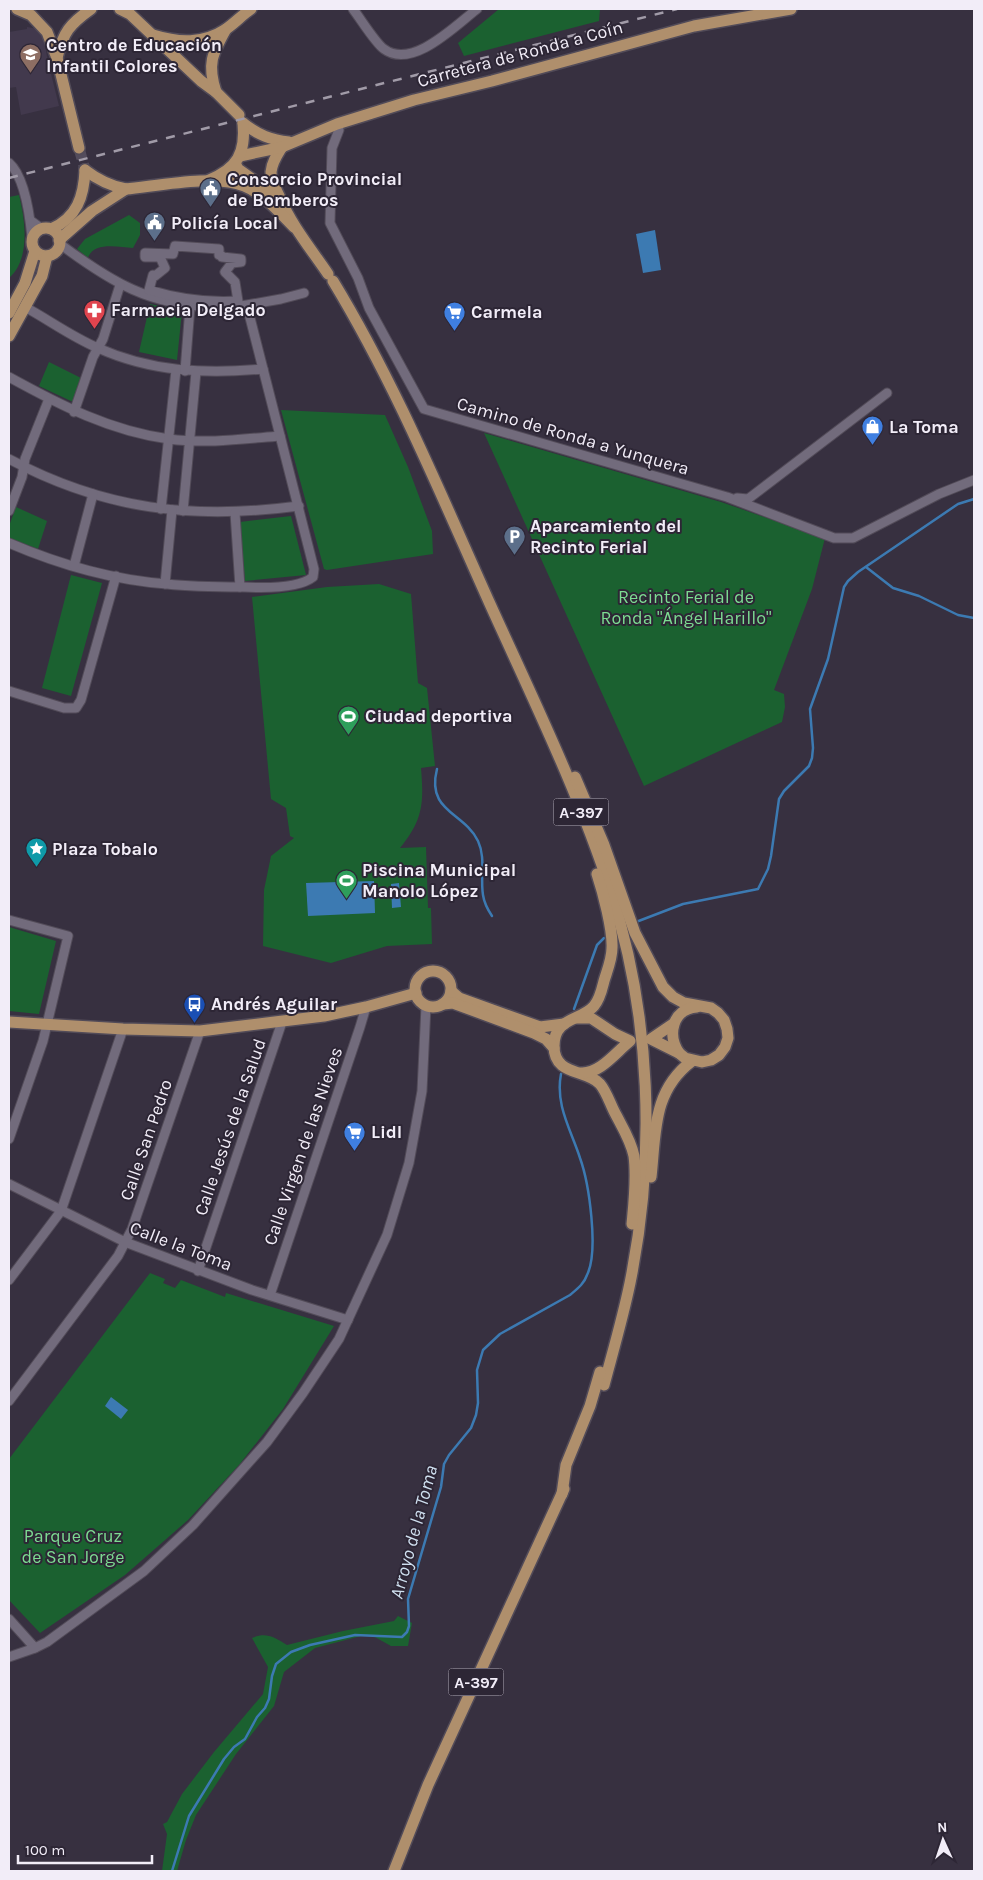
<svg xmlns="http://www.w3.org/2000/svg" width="983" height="1880" viewBox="0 0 983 1880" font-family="Karla,sans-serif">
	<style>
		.built { fill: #42394d }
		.green { fill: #1b6130 }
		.water { fill: #3c7ab2 }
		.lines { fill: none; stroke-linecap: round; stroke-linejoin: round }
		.stream { stroke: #3c7ab2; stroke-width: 2.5 }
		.major-tunnel { stroke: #534c5c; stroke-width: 11; stroke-dasharray: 11 5.5; stroke-linecap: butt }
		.minor-casing { stroke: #524b58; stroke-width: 11 }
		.major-casing { stroke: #524b58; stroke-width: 14 }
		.minor { stroke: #726b7c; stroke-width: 9 }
		.major { stroke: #af8f6c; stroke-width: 11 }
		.rail { stroke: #a19ba8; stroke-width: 2.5; stroke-dasharray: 9 9; stroke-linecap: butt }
		.labels { text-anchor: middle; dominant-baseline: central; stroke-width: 4; stroke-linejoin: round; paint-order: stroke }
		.shield { fill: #2d2635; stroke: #b7b1be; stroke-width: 1 }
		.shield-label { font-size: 16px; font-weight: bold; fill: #f2edf8 }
		.poi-label { font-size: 18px; font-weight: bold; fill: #f2edf8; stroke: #2d2635; text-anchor: start }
		.street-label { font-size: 18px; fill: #f2edf8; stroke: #2d2635 }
		.park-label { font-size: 18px; fill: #7ddc92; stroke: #2d2635 }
		.water-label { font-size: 19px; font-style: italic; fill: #cfdfef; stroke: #2d2635 }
	</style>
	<rect width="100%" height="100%" fill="#373040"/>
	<!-- built -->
	<path class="built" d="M 27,27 L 38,29 L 44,40 L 48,62 L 59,106 L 21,115 L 16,87 L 9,88 L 9,32 L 27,29 Z"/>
	<!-- green -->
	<g class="green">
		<path d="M 499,9 L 600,9 L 599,21 L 464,56 L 458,43 Z"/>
		<path d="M 19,195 C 25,219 31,259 9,278 L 9,197 Z"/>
		<path d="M 129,215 L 140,223 L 140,235 L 133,248 C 119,247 93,241 88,258 L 77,249 L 85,239 Z"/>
		<path d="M 150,304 L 182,311 L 177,360 L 139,352 Z"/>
		<path d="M 49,362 L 81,378 L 73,402 L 39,386 Z"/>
		<path d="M 281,410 L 385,415 L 408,467 L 432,531 L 433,554 L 327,570 L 324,569 Z"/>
		<path d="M 484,433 L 721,502 L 825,538 L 812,589 L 774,690 L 784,694 L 785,707 L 782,722 L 644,786 Z"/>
		<path d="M 16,507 L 47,521 L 38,549 L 9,538 L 9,526 Z"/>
		<path d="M 291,516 L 306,575 L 245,581 L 240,522 Z"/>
		<path d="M 71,575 L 102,583 L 71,696 L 42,688 Z"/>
		<path d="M 379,584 L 411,594 L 418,683 L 427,688 L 435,766 L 421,768 C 424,803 423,820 400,848 L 426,847 L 428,908 L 431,908 L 432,944 L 387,946 L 331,963 L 263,946 L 264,890 L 271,856 L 294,838 L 290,836 L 286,808 L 271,799 L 252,597 L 327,587 Z"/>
		<path d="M 9,927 L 56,941 L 39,1014 L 9,1011 Z"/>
		<path d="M 150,1273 L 165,1279 L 163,1283 L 175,1288 L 181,1280 L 225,1297 L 226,1293 L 334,1326 L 283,1409 L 239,1465 L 188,1520 L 125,1575 L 40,1633 L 9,1600 L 9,1459 Z"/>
		<path d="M 398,1616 L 412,1623 L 408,1646 L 391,1646 L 373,1636 L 361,1636 L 315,1648 L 284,1672 L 274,1706 L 236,1754 L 196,1815 L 186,1840 L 177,1871 L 162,1871 L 167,1834 L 163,1824 L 167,1822 L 182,1794 L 214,1752 L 263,1694 L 268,1667 L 252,1638 C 266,1632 274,1637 287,1645 L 343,1631 L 394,1621 Z"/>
	</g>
	<!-- water -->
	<g class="water">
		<path d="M 655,230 L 661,270 L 643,273 L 636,234 Z"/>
		<path d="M 374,881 L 375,913 L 308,916 L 306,883 Z"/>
		<path d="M 399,883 L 401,907 L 392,908 L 391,884 Z"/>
		<path d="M 111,1397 L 128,1410 L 121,1419 L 105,1406 Z"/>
	</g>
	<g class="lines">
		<!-- stream -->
		<g class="stream">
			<path d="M 866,567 L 893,588 L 919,596 L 958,615 L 974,618"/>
			<path d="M 437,769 C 426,812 464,812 478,841 C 486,858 480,877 483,895 C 484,902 488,910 492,916"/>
			<path d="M 636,922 L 683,904 L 758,889 L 768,869 L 771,856 L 779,799 L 784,791 L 809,766 L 812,758 L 813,748 L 810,709 L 828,659 L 844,587 L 848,581 L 858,572 L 958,504 L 974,499"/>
			<path d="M 574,1009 L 597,945 L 604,938"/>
			<path d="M 172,1871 L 189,1816 L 224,1759 L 234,1747 L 245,1739 L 257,1717 L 265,1708 L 269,1699 L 272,1676 L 276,1664 L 291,1652 L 310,1645 L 355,1635 L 402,1637 L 407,1632 L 409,1626 L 408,1599 L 441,1487 L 444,1464 L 449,1455 L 471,1428 L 476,1415 L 478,1403 L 477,1370 L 483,1350 L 500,1334 L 570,1295 C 577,1289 584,1284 587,1275 C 599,1251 589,1183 580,1158 C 571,1130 555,1105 561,1074"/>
		</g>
		<!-- major-tunnel -->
		<path class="major-tunnel" d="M 79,148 L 85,170"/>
		<defs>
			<g id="minor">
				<path d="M 353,9 C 360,18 376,44 384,49 C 412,70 455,26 477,9"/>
				<path d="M 337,124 L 339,130 L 332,148 L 330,223 L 358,278 L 369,308 L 424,409 L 727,497 L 834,538 L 853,538 L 939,494 L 974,480"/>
				<path d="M 9,163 C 25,177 30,217 32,238"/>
				<path d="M 31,221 L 42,229"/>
				<path d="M 60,244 C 111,282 150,306 216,307"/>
				<path d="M 175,246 L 219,249 L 219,255 L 222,256 L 222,257 L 241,259 L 241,262 L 232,263 L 225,272 L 235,282 L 238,301 C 207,303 179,299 149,290 L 153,275 L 155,276 L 165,268 L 160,257 L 145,257 L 145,253 L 173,254 Z"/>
				<path d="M 241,306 L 281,299 L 304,293"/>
				<path d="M 25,307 C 49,320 72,337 98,348 C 151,372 206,374 263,369"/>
				<path d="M 185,371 L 190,307"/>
				<path d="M 9,377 C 60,405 110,431 169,439 C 206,444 243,439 280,436"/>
				<path d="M 74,412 L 93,357 L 103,339 L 120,285"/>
				<path d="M 9,459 C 105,510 193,520 299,506"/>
				<path d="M 737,498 L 748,499 L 887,393"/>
				<path d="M 161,509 L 176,370"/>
				<path d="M 9,511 L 22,477 L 25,459 L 49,399"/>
				<path d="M 183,511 L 196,372"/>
				<path d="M 235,513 L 240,587"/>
				<path d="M 9,543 C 58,564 113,580 167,584 C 192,587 218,587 243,587 C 262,588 298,589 313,577 L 314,569 L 247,306"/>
				<path d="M 74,566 L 93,494"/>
				<path d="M 165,584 L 172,510"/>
				<path d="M 9,691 L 64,708 L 76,708 L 81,700 L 116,576"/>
				<path d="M 9,920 L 68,936 L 43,1041 L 9,1139"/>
				<path d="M 9,1184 L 125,1242 L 252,1290 L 348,1320"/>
				<path d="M 198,1271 L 282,1022"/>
				<path d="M 9,1280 L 61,1211 L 123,1029"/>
				<path d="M 270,1295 L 360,1027 L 366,1007"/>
				<path d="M 9,1401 L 118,1256 L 132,1229 L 200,1031"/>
				<path d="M 9,1619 L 35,1648"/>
				<path d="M 9,1657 L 35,1648 L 47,1642 L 144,1571 L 193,1525 L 267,1442 L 303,1393 L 339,1339 L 387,1235 L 409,1163 L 422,1091 L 426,1006"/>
			</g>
			<g id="major">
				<path d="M 17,9 L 31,15 L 47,32 L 57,58 L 79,148"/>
				<path d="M 120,9 L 130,14 L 201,81 L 216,92 L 239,115"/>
				<path d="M 153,35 C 179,43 203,44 226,29 C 235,23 242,15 251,9"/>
				<path d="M 57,58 C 63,32 70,24 91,9"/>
				<path d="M 216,92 C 207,64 212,54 226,29"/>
				<path d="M 243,123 C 258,135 271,140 289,142"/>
				<path d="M 282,147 C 277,155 272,162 271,172 C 271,181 276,189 280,198 C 292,226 311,249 328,274"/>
				<path d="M 240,156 L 282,147 L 337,124 L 414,100 L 492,81 L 694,26 L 791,9"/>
				<path d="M 235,163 L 238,169 L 259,184 L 273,199"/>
				<path d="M 85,170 C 98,180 110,186 126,189 C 157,186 216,174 244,186 C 264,194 279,212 294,227"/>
				<path d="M 209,180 C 237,169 246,153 243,123"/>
				<circle cx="46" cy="242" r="14"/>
				<path d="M 51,229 C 77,218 84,196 85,170"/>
				<path d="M 59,240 L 92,211 L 126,189"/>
				<path d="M 333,281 C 395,383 441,495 490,604 C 533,699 579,793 611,892 C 651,1016 656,1155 630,1283 C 623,1317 613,1351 604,1385"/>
				<path d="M 9,313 L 25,283 L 35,251"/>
				<path d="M 9,336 L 42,276 L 47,256"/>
				<path d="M 575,777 L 604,845 L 635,933 L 663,987 L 673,997 L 684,1003 L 711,1008 L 718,1013 L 724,1020 L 727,1029 L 728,1038 L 725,1047 L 719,1055 L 711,1060 L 702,1062 L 685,1058 L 679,1053 L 651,1039 L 673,1024"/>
				<path d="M 597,874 C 603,892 613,930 612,948 C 612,959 607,971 604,981 C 602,989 600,999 594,1006 C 581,1021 554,1017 554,1046 C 554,1076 586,1069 600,1084 C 606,1091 610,1103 614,1111 C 621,1125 631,1140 634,1156 C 637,1178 634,1203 632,1224"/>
				<circle cx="433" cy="989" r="18"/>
				<path d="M 451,991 L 459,998 L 540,1027 L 564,1024"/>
				<path d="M 443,1004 L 453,1003 L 534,1033 L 546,1039 L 554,1048"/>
				<path d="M 577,1018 L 591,1018 L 615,1034 L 630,1041 C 616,1052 600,1074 581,1073"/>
				<path d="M 9,1022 L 123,1029 L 200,1031 L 324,1016 L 366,1007 L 416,993"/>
				<path d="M 679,1053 C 667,1035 672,1009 697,1007"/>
				<path d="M 651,1177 C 656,1133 652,1091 692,1061"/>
				<path d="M 562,1494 L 566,1465 L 590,1406 L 600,1372"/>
				<path d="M 394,1871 L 428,1785 L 564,1489"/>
			</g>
		</defs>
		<!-- minor casing -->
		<use href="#minor" class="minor-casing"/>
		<!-- major casing -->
		<use href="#major" class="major-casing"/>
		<!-- minor -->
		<use href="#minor" class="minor"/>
		<!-- major -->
		<use href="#major" class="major"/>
		<!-- rail -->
		<path class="rail" d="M 9,178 L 677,9"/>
	</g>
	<!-- icons -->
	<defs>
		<symbol id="school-pin" viewBox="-11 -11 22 30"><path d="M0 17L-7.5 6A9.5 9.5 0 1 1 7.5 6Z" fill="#8d6e63" stroke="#2d2635"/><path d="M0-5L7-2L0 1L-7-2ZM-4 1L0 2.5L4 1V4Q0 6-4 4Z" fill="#fff"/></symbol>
		<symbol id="civic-pin" viewBox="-11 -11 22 30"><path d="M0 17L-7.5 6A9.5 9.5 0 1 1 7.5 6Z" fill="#5c6f8a" stroke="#2d2635"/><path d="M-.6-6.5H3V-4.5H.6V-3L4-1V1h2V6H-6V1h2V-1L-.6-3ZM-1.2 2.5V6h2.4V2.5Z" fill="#fff"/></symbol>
		<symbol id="pharmacy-pin" viewBox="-11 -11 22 30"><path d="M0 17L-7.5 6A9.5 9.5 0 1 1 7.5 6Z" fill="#e0444e" stroke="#2d2635"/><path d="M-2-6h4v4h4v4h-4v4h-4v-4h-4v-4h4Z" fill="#fff"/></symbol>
		<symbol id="supermarket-pin" viewBox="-11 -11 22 30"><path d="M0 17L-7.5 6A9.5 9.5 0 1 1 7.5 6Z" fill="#3f7fe0" stroke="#2d2635"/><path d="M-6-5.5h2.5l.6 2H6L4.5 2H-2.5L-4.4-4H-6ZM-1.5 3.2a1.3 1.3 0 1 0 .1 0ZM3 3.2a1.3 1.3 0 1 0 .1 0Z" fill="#fff"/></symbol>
		<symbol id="shop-pin" viewBox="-11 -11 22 30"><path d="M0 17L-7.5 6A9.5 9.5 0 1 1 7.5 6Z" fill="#3f7fe0" stroke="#2d2635"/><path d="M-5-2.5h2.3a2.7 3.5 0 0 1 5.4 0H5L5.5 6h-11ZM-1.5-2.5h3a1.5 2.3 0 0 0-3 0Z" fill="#fff"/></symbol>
		<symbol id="parking-pin" viewBox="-11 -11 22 30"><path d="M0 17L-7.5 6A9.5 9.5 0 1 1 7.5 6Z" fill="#5c6f8a" stroke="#2d2635"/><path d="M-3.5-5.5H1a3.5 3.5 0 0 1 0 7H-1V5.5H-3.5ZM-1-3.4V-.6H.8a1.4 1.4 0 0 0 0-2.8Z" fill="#fff"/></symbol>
		<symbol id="stadium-pin" viewBox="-11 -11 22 30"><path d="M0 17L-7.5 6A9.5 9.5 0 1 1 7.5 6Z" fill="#2e9e5b" stroke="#2d2635"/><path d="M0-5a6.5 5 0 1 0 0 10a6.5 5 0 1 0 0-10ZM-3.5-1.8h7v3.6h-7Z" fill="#fff"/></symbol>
		<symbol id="sight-pin" viewBox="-11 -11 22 30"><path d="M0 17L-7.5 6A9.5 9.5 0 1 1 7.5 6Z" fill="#0f9aa8" stroke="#2d2635"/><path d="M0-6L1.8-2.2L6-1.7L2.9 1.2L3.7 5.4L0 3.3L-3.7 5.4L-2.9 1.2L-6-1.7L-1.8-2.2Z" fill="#fff"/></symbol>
		<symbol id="bus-pin" viewBox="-11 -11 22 30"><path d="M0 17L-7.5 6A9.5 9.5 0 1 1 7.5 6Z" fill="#1a4fb4" stroke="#2d2635"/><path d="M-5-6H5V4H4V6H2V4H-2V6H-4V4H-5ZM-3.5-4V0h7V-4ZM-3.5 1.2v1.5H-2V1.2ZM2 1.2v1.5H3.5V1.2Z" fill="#fff"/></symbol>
	</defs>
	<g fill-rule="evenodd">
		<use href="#school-pin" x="18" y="42" width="25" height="34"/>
		<use href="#civic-pin" x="198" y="176" width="25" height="34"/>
		<use href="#civic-pin" x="142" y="210" width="25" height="34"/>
		<use href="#pharmacy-pin" x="82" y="298" width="25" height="34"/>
		<use href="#supermarket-pin" x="442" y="300" width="25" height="34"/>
		<use href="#shop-pin" x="860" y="414" width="25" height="34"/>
		<use href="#parking-pin" x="502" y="524" width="25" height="34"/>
		<use href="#stadium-pin" x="336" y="704" width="25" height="34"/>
		<use href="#sight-pin" x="24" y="836" width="25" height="34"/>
		<use href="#stadium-pin" x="334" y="868" width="25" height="34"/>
		<use href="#bus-pin" x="182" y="992" width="25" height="34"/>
		<use href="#supermarket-pin" x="342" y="1120" width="25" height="34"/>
	</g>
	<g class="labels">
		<!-- shield labels -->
		<g class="shield">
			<rect x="553.5" y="798.5" width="55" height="27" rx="4"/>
			<rect x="448.5" y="1668.5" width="55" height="27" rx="4"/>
		</g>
		<g class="shield-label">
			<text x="581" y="812">A-397</text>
			<text x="476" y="1682">A-397</text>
		</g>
		<!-- poi labels -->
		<g class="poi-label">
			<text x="46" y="45">Centro de Educación<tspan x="46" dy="21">Infantil Colores</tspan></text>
			<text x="227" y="179">Consorcio Provincial<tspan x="227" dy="21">de Bomberos</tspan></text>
			<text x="171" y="223">Policía Local</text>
			<text x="111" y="310">Farmacia Delgado</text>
			<text x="471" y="312">Carmela</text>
			<text x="889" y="427">La Toma</text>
			<text x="530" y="526">Aparcamiento del<tspan x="530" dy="21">Recinto Ferial</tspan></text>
			<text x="365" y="716">Ciudad deportiva</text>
			<text x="52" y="849">Plaza Tobalo</text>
			<text x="362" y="870">Piscina Municipal<tspan x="362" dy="21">Manolo López</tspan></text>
			<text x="211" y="1004">Andrés Aguilar</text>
			<text x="371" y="1132">Lidl</text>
		</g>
		<!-- street labels -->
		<g class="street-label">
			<text transform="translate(520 54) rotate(-15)">Carretera de Ronda a Coín</text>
			<text transform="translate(573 436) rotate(16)">Camino de Ronda a Yunquera</text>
			<text transform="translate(230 1127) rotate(-71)">Calle Jesús de la Salud</text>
			<text transform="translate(146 1140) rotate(-71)">Calle San Pedro</text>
			<text transform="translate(303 1146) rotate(-71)">Calle Virgen de las Nieves</text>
			<text transform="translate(181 1246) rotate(21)">Calle la Toma</text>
		</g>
		<!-- park labels -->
		<g class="park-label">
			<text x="686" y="597">Recinto Ferial de<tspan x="686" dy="21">Ronda "Ángel Harillo"</tspan></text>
			<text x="73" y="1536">Parque Cruz<tspan x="73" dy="21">de San Jorge</tspan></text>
		</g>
		<!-- water labels -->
		<g class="water-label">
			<text transform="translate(414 1532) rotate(-75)">Arroyo de la Toma</text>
		</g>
	</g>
	<!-- border -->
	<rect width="983" height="1880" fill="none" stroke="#f2edf8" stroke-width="20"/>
	<!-- north arrow -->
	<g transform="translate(943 1840) rotate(357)" stroke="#2d2635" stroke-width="4" paint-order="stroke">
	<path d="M0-4L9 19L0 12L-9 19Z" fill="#f2edf8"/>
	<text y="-8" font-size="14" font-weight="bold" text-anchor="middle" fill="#f2edf8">N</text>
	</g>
	<!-- scale -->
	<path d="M18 1855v8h134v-8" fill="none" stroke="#f2edf8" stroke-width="2.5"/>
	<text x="25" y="1855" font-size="15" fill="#f2edf8" stroke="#2d2635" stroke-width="4" paint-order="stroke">100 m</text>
</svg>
